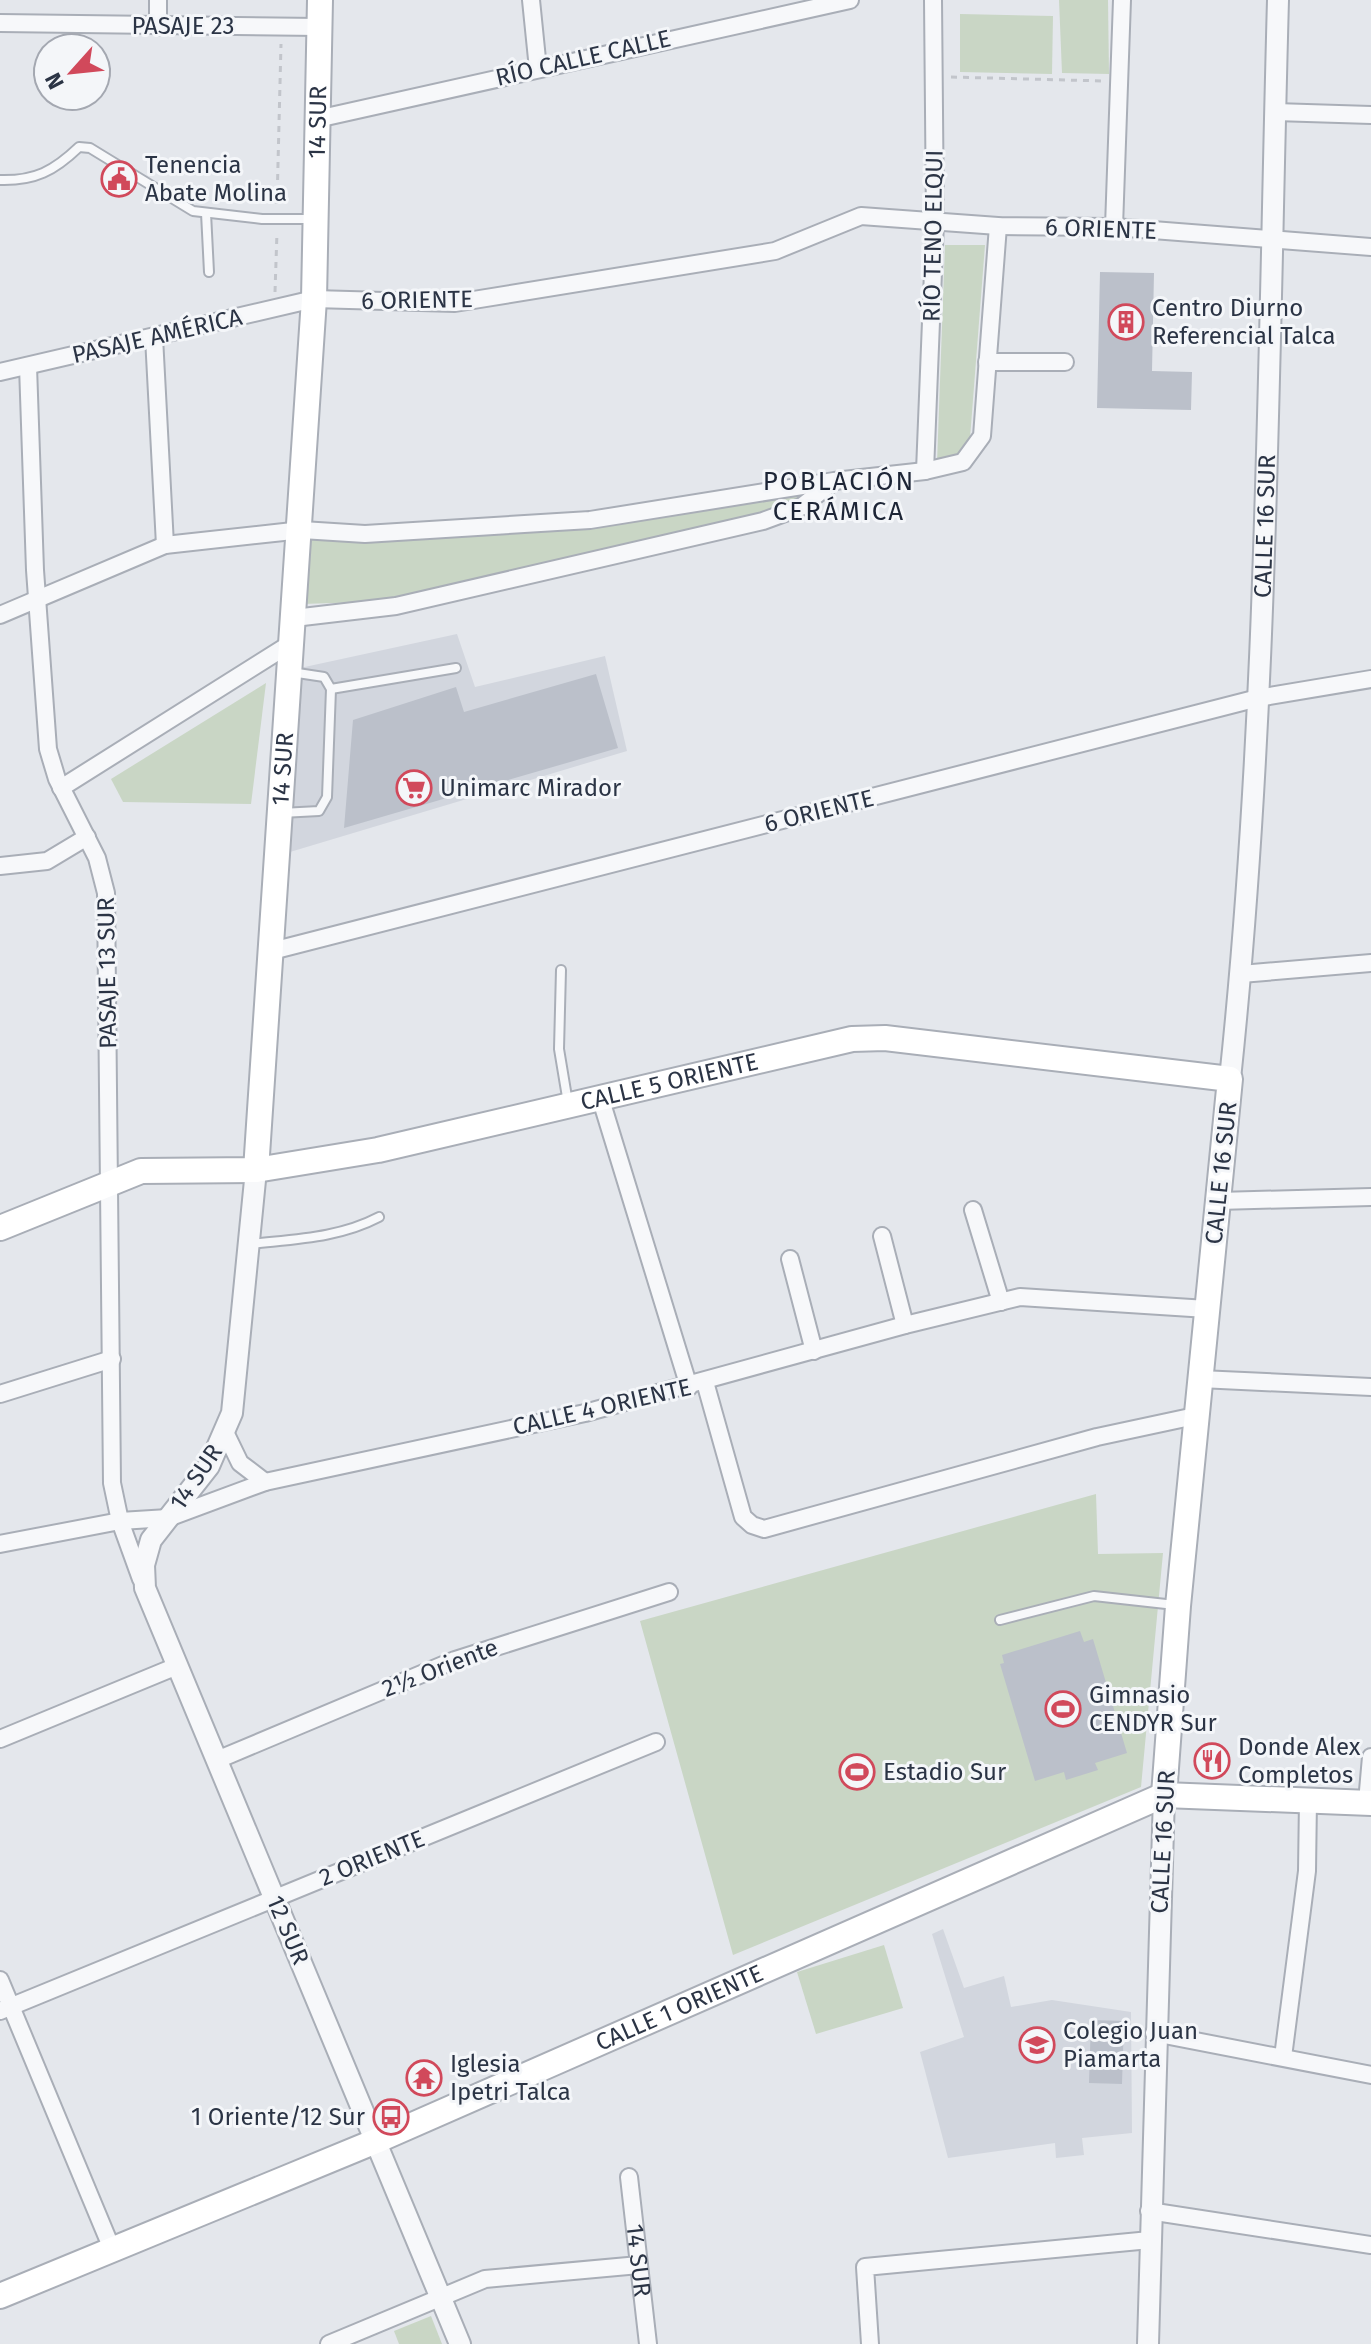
<svg xmlns="http://www.w3.org/2000/svg" width="1371" height="2344" viewBox="0 0 1371 2344" font-family="'Fira Sans',sans-serif">
	<style>
		.built { fill: #d2d6de }
		.green { fill: #c9d6c5 }
		.building { fill: #bbc0ca }
		.lines { fill: none; stroke-linecap: round; stroke-linejoin: round }
		.service-casing { stroke: #a9aeb7; stroke-width: 12 }
		.minor-casing { stroke: #a9aeb7; stroke-width: 20 }
		.tertiary-casing { stroke: #a9aeb7; stroke-width: 24 }
		.secondary-casing { stroke: #a9aeb7; stroke-width: 28 }
		.path { stroke: #c2c5cb; stroke-width: 3; stroke-dasharray: 6 6; stroke-linecap: butt }
		.service { stroke: #f7f8fa; stroke-width: 8 }
		.minor { stroke: #f7f8fa; stroke-width: 16 }
		.tertiary { stroke: #f7f8fa; stroke-width: 20 }
		.secondary { stroke: #fff; stroke-width: 24 }
		.labels { text-anchor: middle; dominant-baseline: central; stroke-width: 6; stroke-linejoin: round; paint-order: stroke }
		.street-label { font-size: 24px; fill: #2b3445; stroke: #f4f6f9 }
		.poi-label { font-size: 24px; fill: #2b3445; stroke: #f4f6f9; text-anchor: start }
		.neighbourhood-label { font-size: 26px; letter-spacing: 2px; fill: #1d2536; stroke: #f4f6f9 }
	</style>
	<rect width="100%" height="100%" fill="#e4e7ec"/>
	<!-- built -->
	<g class="built">
		<path d="M 457,634 L 475,687 L 605,656 L 627,751 L 290,852 L 300,668 Z"/>
		<path d="M 943,1929 L 964,1988 L 1004,1976 L 1011,2007 L 1052,2000 L 1131,2012 L 1132,2133 L 1082,2138 L 1084,2155 L 1056,2158 L 1055,2143 L 948,2158 L 920,2052 L 964,2037 L 932,1934 Z"/>
	</g>
	<!-- green -->
	<g class="green">
		<path d="M 1059,0 L 1108,0 L 1109,74 L 1062,73 Z"/>
		<path d="M 960,14 L 1053,16 L 1052,74 L 960,72 Z"/>
		<path d="M 945,245 L 985,245 L 970,438 L 957,458 L 937,463 Z"/>
		<path d="M 818,488 L 796,504 L 396,601 L 302,604 L 307,539 L 366,541 Z"/>
		<path d="M 266,683 L 251,804 L 123,802 L 111,779 Z"/>
		<path d="M 1096,1494 L 1098,1554 L 1163,1553 L 1141,1787 L 733,1955 L 640,1621 Z"/>
		<path d="M 884,1945 L 903,2008 L 816,2034 L 797,1972 Z"/>
		<path d="M 431,2316 L 442,2344 L 399,2344 L 394,2331 Z"/>
	</g>
	<!-- building -->
	<g class="building">
		<path d="M 1100,272 L 1154,273 L 1152,371 L 1192,372 L 1191,410 L 1097,408 Z"/>
		<path d="M 596,674 L 618,748 L 344,828 L 353,720 L 456,687 L 464,712 Z"/>
		<path d="M 1080,1631 L 1084,1642 L 1093,1639 L 1127,1753 L 1095,1763 L 1098,1770 L 1066,1780 L 1064,1772 L 1035,1781 L 1000,1664 L 1004,1663 L 1002,1655 Z"/>
		<path d="M 1091,2020 L 1124,2021 L 1122,2084 L 1089,2083 Z"/>
	</g>
	<g class="lines">
		<defs>
			<g id="service">
				<path d="M 0,180 C 35,181 54,171 79,147 L 90,148 L 193,211 L 262,219 L 311,219"/>
				<path d="M 206,213 L 209,272"/>
				<path d="M 331,689 L 456,668"/>
				<path d="M 281,813 L 319,811 L 327,797 L 331,689 L 324,677 L 291,672"/>
				<path d="M 561,970 L 559,1049 L 568,1103"/>
				<path d="M 251,1244 C 295,1239 339,1238 379,1217"/>
				<path d="M 1000,1620 L 1094,1596 L 1175,1605"/>
			</g>
			<g id="minor">
				<path d="M 158,0 L 158,27"/>
				<path d="M 531,0 L 538,69"/>
				<path d="M 0,23 L 319,27"/>
				<path d="M 1275,112 L 1371,115"/>
				<path d="M 317,119 L 850,0"/>
				<path d="M 1114,227 L 1122,0"/>
				<path d="M 154,337 L 165,545"/>
				<path d="M 987,362 L 1065,362"/>
				<path d="M 28,366 L 35,570 L 48,749 L 57,779 L 97,858 L 106,893 L 112,1483 L 120,1521 L 141,1579"/>
				<path d="M 0,372 L 314,299 L 455,303 L 775,251 L 861,216 L 998,226 L 1114,227 L 1371,247"/>
				<path d="M 925,471 L 935,222 L 933,0"/>
				<path d="M 0,615 L 165,545 L 302,530 L 365,534 L 590,520 L 834,481 L 925,471 L 963,462 L 982,436 L 998,226"/>
				<path d="M 294,618 L 396,606 L 763,521 L 801,507 L 833,482"/>
				<path d="M 61,788 L 293,642"/>
				<path d="M 0,866 L 47,861 L 87,837"/>
				<path d="M 268,952 L 1258,698 L 1371,679"/>
				<path d="M 1241,974 L 1371,963"/>
				<path d="M 601,1100 L 689,1387"/>
				<path d="M 1218,1201 L 1371,1197"/>
				<path d="M 973,1210 L 1001,1302"/>
				<path d="M 882,1236 L 905,1325"/>
				<path d="M 790,1259 L 814,1351"/>
				<path d="M 1200,1379 L 1371,1387"/>
				<path d="M 705,1382 L 743,1517 L 752,1525 L 764,1529 L 1097,1437 L 1195,1416"/>
				<path d="M 0,1394 L 112,1359"/>
				<path d="M 225,1432 L 240,1463 L 265,1482"/>
				<path d="M 0,1544 L 120,1521 L 168,1518 L 265,1482 L 585,1413 L 905,1325 L 1020,1297 L 1207,1309"/>
				<path d="M 0,1739 L 177,1666"/>
				<path d="M 217,1760 L 455,1660 L 669,1592"/>
				<path d="M 1367,1802 L 1371,1757"/>
				<path d="M 0,1980 L 112,2249"/>
				<path d="M 0,2011 L 656,1742"/>
				<path d="M 1154,2033 L 1371,2075"/>
				<path d="M 1283,2057 L 1307,1871 L 1308,1800"/>
				<path id="s1" d="M 629,2177 L 648,2344"/>
				<path d="M 1149,2211 L 1371,2245"/>
				<path d="M 329,2344 L 485,2279 L 639,2265"/>
				<path d="M 870,2344 L 865,2267 L 1150,2240"/>
			</g>
			<g id="tertiary">
				<path id="s2" d="M 1230,1079 C 1268,721 1268,359 1278,0"/>
				<path d="M 256,1170 L 232,1413 L 209,1466 L 151,1540 L 144,1565 L 145,1588 L 460,2344"/>
				<path d="M 1148,2344 L 1164,1795"/>
			</g>
			<g id="secondary">
				<path id="s3" d="M 256,1170 L 314,299 L 320,0"/>
				<path id="s4" d="M 0,1228 L 141,1171 L 256,1170 L 378,1150 L 852,1039 L 885,1038 L 1230,1079 L 1178,1606 L 1164,1795"/>
				<path id="s5" d="M 0,2296 L 376,2141 L 1164,1795 L 1371,1803"/>
			</g>
		</defs>
		<!-- service casing -->
		<use href="#service" class="service-casing"/>
		<!-- minor casing -->
		<use href="#minor" class="minor-casing"/>
		<!-- tertiary casing -->
		<use href="#tertiary" class="tertiary-casing"/>
		<!-- secondary casing -->
		<use href="#secondary" class="secondary-casing"/>
		<!-- path -->
		<g class="path">
			<path d="M 951,77 L 1104,81"/>
			<path d="M 277,204 L 281,44"/>
			<path d="M 275,292 L 277,232"/>
		</g>
		<!-- service -->
		<use href="#service" class="service"/>
		<!-- minor -->
		<use href="#minor" class="minor"/>
		<!-- tertiary -->
		<use href="#tertiary" class="tertiary"/>
		<!-- secondary -->
		<use href="#secondary" class="secondary"/>
	</g>
	<!-- icons -->
	<defs>
		<symbol id="civic-ring" viewBox="-11 -11 22 22"><circle r="9.5" fill="#f4f6f9" stroke="#d1495b" stroke-width="1.5"/><path d="M-.6-6.5H3V-4.5H.6V-3L4-1V1h2V6H-6V1h2V-1L-.6-3ZM-1.2 2.5V6h2.4V2.5Z" fill="#d1495b"/></symbol>
		<symbol id="building-ring" viewBox="-11 -11 22 22"><circle r="9.5" fill="#f4f6f9" stroke="#d1495b" stroke-width="1.5"/><path d="M-4-6H4V6H1V3H-1V6H-4ZM-2.5-4.3h1.7v1.8h-1.7ZM.8-4.3h1.7v1.8H.8ZM-2.5-1h1.7V.8h-1.7ZM.8-1h1.7V.8H.8Z" fill="#d1495b"/></symbol>
		<symbol id="supermarket-ring" viewBox="-11 -11 22 22"><circle r="9.5" fill="#f4f6f9" stroke="#d1495b" stroke-width="1.5"/><path d="M-6-5.5h2.5l.6 2H6L4.5 2H-2.5L-4.4-4H-6ZM-1.5 3.2a1.3 1.3 0 1 0 .1 0ZM3 3.2a1.3 1.3 0 1 0 .1 0Z" fill="#d1495b"/></symbol>
		<symbol id="stadium-ring" viewBox="-11 -11 22 22"><circle r="9.5" fill="#f4f6f9" stroke="#d1495b" stroke-width="1.5"/><path d="M0-5a6.5 5 0 1 0 0 10a6.5 5 0 1 0 0-10ZM-3.5-1.8h7v3.6h-7Z" fill="#d1495b"/></symbol>
		<symbol id="restaurant-ring" viewBox="-11 -11 22 22"><circle r="9.5" fill="#f4f6f9" stroke="#d1495b" stroke-width="1.5"/><path d="M-5-6h1v4h1v-4h1v4h1v-4h1v5L-1.5 .5V6h-2V.5L-5-1ZM5-6V6H3V1.5H1.5Q1.5-4 5-6Z" fill="#d1495b"/></symbol>
		<symbol id="school-ring" viewBox="-11 -11 22 22"><circle r="9.5" fill="#f4f6f9" stroke="#d1495b" stroke-width="1.5"/><path d="M0-5L7-2L0 1L-7-2ZM-4 1L0 2.5L4 1V4Q0 6-4 4Z" fill="#d1495b"/></symbol>
		<symbol id="temple-ring" viewBox="-11 -11 22 22"><circle r="9.5" fill="#f4f6f9" stroke="#d1495b" stroke-width="1.5"/><path d="M0-6L5-2H3V0L6.5 2.5H4V6H1.5V3h-3V6H-4V2.5H-6.5L-3 0V-2H-5Z" fill="#d1495b"/></symbol>
		<symbol id="bus-ring" viewBox="-11 -11 22 22"><circle r="9.5" fill="#f4f6f9" stroke="#d1495b" stroke-width="1.5"/><path d="M-5-6H5V4H4V6H2V4H-2V6H-4V4H-5ZM-3.5-4V0h7V-4ZM-3.5 1.2v1.5H-2V1.2ZM2 1.2v1.5H3.5V1.2Z" fill="#d1495b"/></symbol>
	</defs>
	<g fill-rule="evenodd">
		<use href="#civic-ring" x="99" y="159" width="40" height="40"/>
		<use href="#building-ring" x="1106" y="302" width="40" height="40"/>
		<use href="#supermarket-ring" x="394" y="768" width="40" height="40"/>
		<use href="#stadium-ring" x="1043" y="1689" width="40" height="40"/>
		<use href="#restaurant-ring" x="1192" y="1741" width="40" height="40"/>
		<use href="#stadium-ring" x="837" y="1752" width="40" height="40"/>
		<use href="#school-ring" x="1017" y="2025" width="40" height="40"/>
		<use href="#temple-ring" x="404" y="2058" width="40" height="40"/>
		<use href="#bus-ring" x="371" y="2097" width="40" height="40"/>
	</g>
	<g class="labels">
		<!-- street labels -->
		<g class="street-label">
			<text x="183" y="26">PASAJE 23</text>
			<text transform="translate(583 58) rotate(-13)">RÍO CALLE CALLE</text>
			<text stroke="none"><textPath href="#s3" startOffset="1050">14 SUR</textPath></text>
			<text transform="translate(1101 229) rotate(2)">6 ORIENTE</text>
			<text transform="translate(933 236) rotate(-89)">RÍO TENO ELQUI</text>
			<text transform="translate(417 300) rotate(-1)">6 ORIENTE</text>
			<text transform="translate(157 336) rotate(-13)">PASAJE AMÉRICA</text>
			<text stroke="none"><textPath href="#s2" startOffset="554">CALLE 16 SUR</textPath></text>
			<text stroke="none"><textPath href="#s3" startOffset="402">14 SUR</textPath></text>
			<text transform="translate(819 811) rotate(-14)">6 ORIENTE</text>
			<text transform="translate(107 973) rotate(-91)">PASAJE 13 SUR</text>
			<text stroke="none"><textPath href="#s4" startOffset="690">CALLE 5 ORIENTE</textPath></text>
			<text transform="translate(1221 1173) rotate(-84)">CALLE 16 SUR</text>
			<text transform="translate(602 1407) rotate(-13)">CALLE 4 ORIENTE</text>
			<text transform="translate(196 1477) rotate(-56)">14 SUR</text>
			<text transform="translate(440 1668) rotate(-21)">2½ Oriente</text>
			<text transform="translate(1163 1842) rotate(-87)">CALLE 16 SUR</text>
			<text transform="translate(372 1858) rotate(-22)">2 ORIENTE</text>
			<text transform="translate(288 1930) rotate(67)">12 SUR</text>
			<text stroke="none"><textPath href="#s5" startOffset="738">CALLE 1 ORIENTE</textPath></text>
			<text stroke="none"><textPath href="#s1" startOffset="84">14 SUR</textPath></text>
		</g>
		<!-- poi labels -->
		<g class="poi-label">
			<text x="145" y="165">Tenencia<tspan x="145" dy="28">Abate Molina</tspan></text>
			<text x="1152" y="308">Centro Diurno<tspan x="1152" dy="28">Referencial Talca</tspan></text>
			<text x="440" y="788">Unimarc Mirador</text>
			<text x="1089" y="1695">Gimnasio<tspan x="1089" dy="28">CENDYR Sur</tspan></text>
			<text x="1238" y="1747">Donde Alex<tspan x="1238" dy="28">Completos</tspan></text>
			<text x="883" y="1772">Estadio Sur</text>
			<text x="1063" y="2031">Colegio Juan<tspan x="1063" dy="28">Piamarta</tspan></text>
			<text x="450" y="2064">Iglesia<tspan x="450" dy="28">Ipetri Talca</tspan></text>
			<text x="365" y="2117" text-anchor="end">1 Oriente/12 Sur</text>
		</g>
		<!-- neighbourhood labels -->
		<g class="neighbourhood-label">
			<text x="839" y="481">POBLACIÓN<tspan x="839" dy="30">CERÁMICA</tspan></text>
		</g>
	</g>
	<!-- north arrow -->
	<g transform="translate(72 72) rotate(243)"><circle r="38" fill="#f4f6f9" stroke="#a4a8b1" stroke-width="2"/>
	<path d="M0-6L14 30L0 20L-14 30Z" fill="#d1495b"/>
	<text y="-12" font-size="22" font-weight="bold" text-anchor="middle" fill="#2b3445">N</text>
	</g>
</svg>
